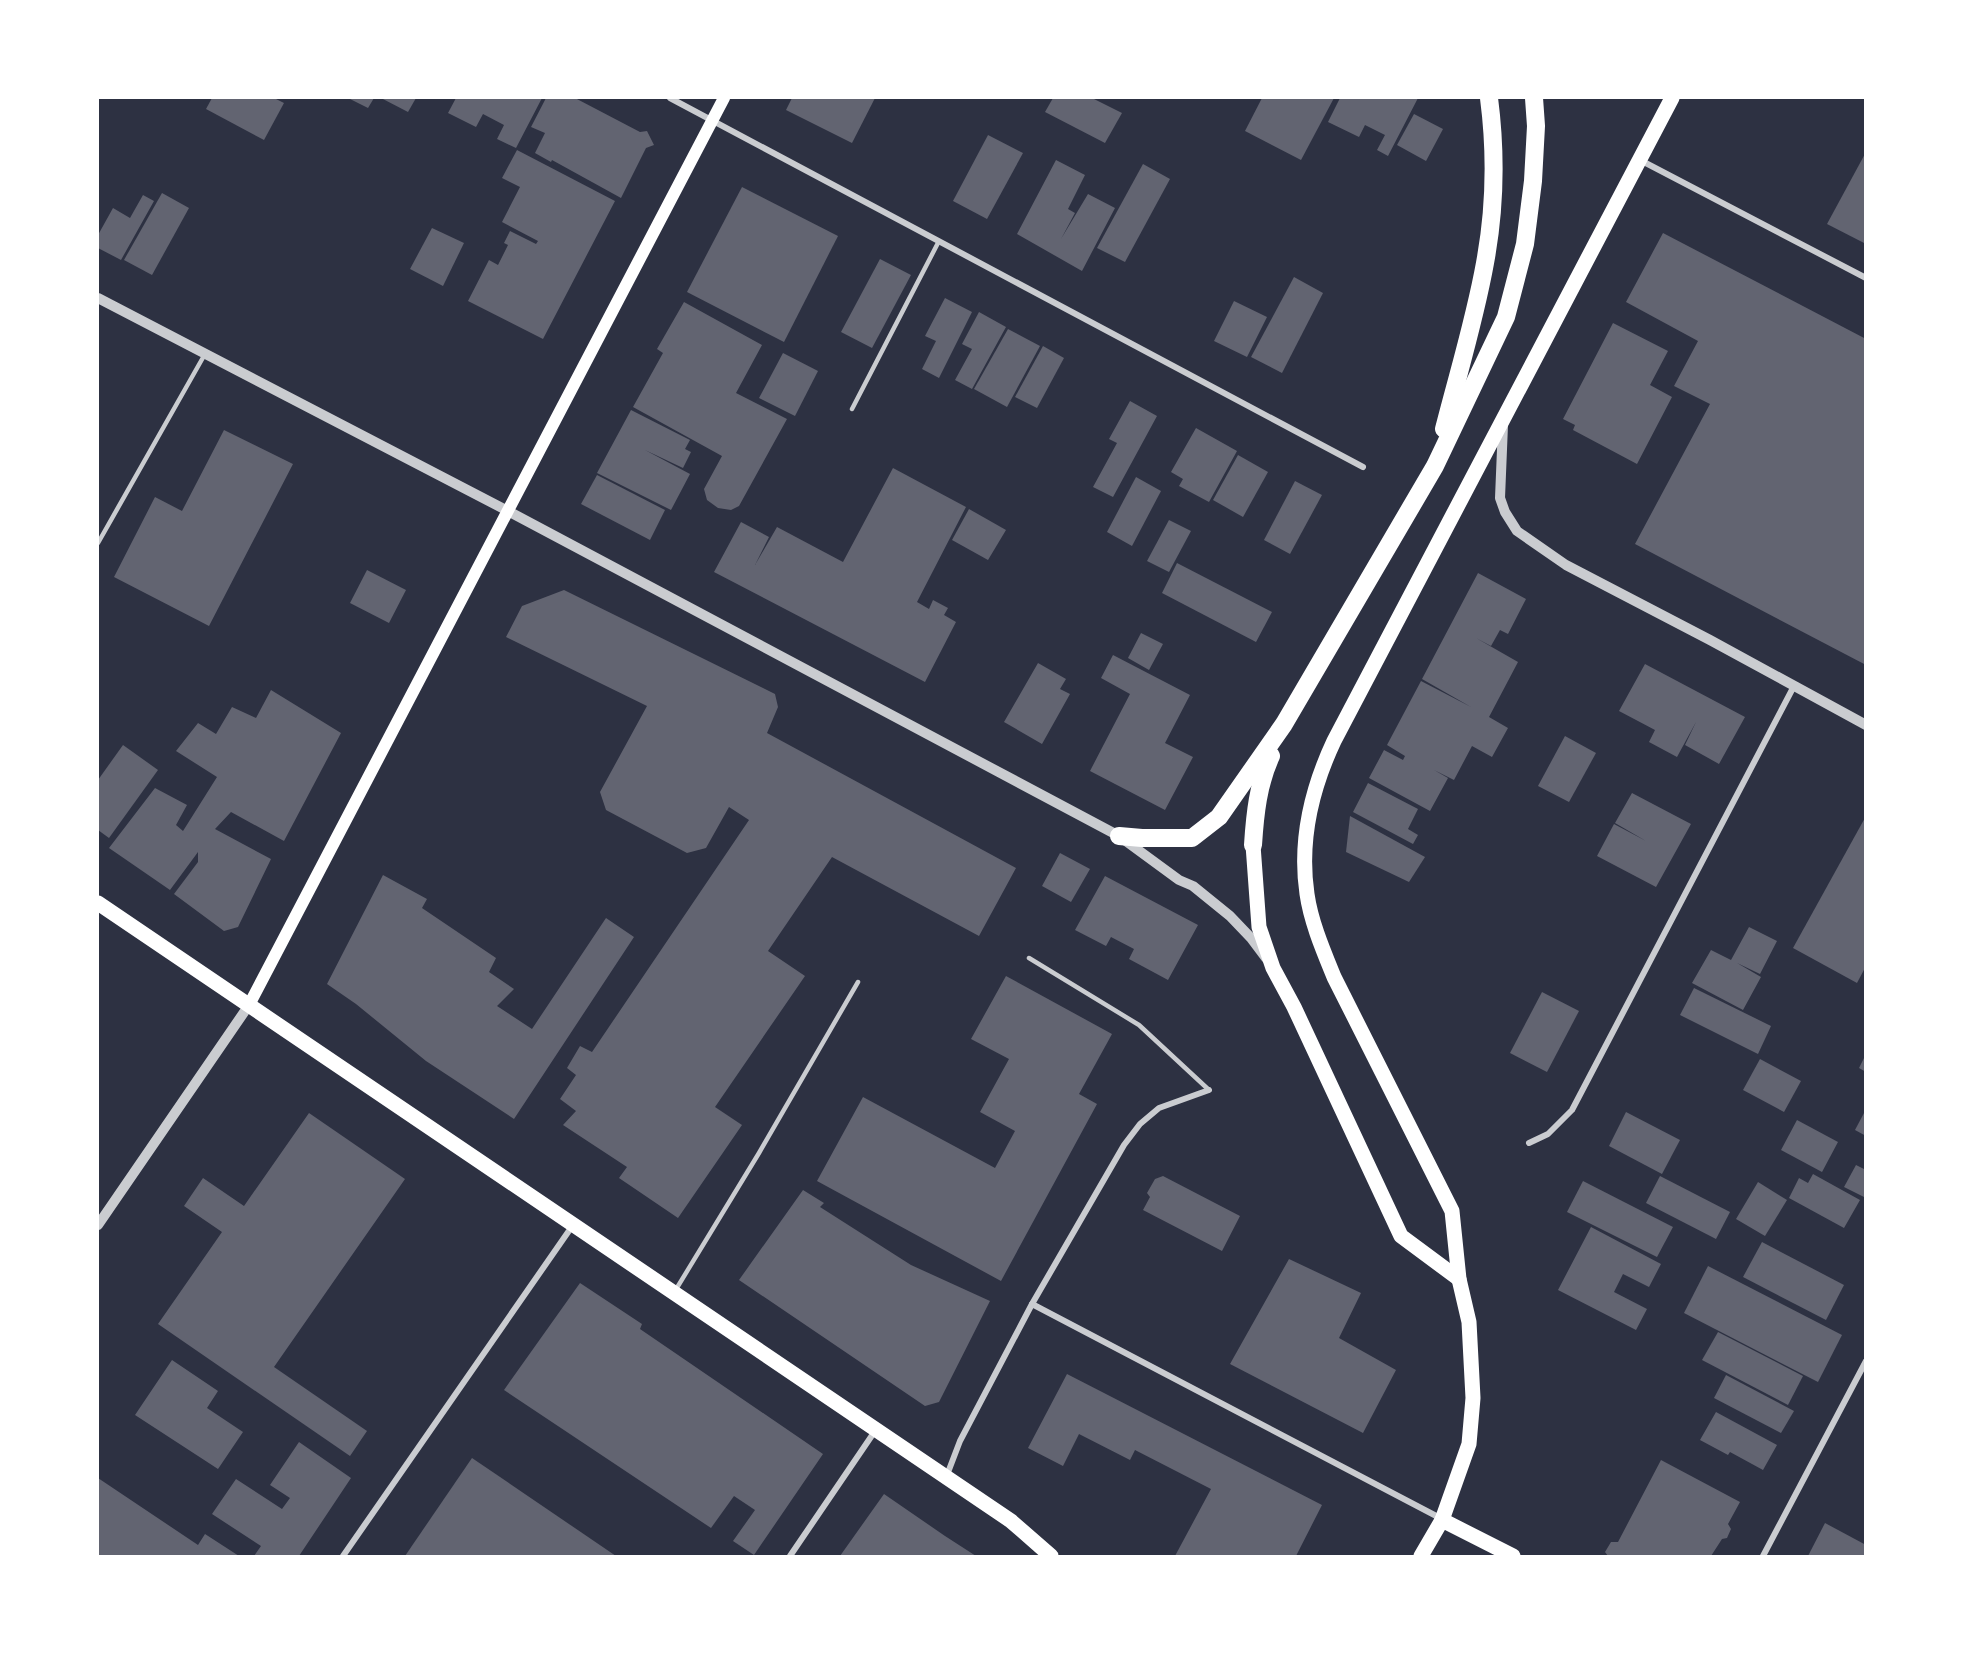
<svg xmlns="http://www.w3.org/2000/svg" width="1963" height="1654" viewBox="0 0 1963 1654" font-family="'IBM Plex Sans',sans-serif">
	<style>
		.building { fill: #626471 }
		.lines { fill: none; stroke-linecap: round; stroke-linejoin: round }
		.service { stroke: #caccd0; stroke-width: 4.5 }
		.minor { stroke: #caccd0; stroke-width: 6 }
		.tertiary { stroke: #caccd0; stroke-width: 10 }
		.secondary { stroke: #fff; stroke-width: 12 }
		.primary { stroke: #fff; stroke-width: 15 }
		.motorway { stroke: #fff; stroke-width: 18 }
	</style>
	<rect width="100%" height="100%" fill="#2d3142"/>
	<!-- building -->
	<g class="building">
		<path d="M 212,98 L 274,98 L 284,103 L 264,140 L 206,109 Z"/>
		<path d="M 348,98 L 374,98 L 368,108 Z"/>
		<path d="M 381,98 L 416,98 L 408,112 Z"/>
		<path d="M 456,98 L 542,98 L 516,148 L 497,139 L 504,125 L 483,114 L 476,127 L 448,113 Z"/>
		<path d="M 546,98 L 575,98 L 640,132 L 647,131 L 654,145 L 646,148 L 621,198 L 552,160 L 551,162 L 535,153 L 545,133 L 531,127 Z"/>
		<path d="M 792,98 L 875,98 L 852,143 L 786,110 Z"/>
		<path d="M 1053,98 L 1092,98 L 1122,113 L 1105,143 L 1045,112 Z"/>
		<path d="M 1262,98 L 1334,98 L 1301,160 L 1245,131 Z"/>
		<path d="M 1340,98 L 1418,98 L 1388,156 L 1377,150 L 1385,135 L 1365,125 L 1359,137 L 1328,122 Z"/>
		<path d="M 1414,114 L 1443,129 L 1426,161 L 1397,145 Z"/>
		<path d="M 988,135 L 1023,153 L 987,219 L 953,201 Z"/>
		<path d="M 517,150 L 615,201 L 543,339 L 468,301 L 489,260 L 498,265 L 508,245 L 504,243 L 510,231 L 536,244 L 538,241 L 502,222 L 520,187 L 502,178 Z"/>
		<path d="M 1866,152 L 1866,244 L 1827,224 Z"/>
		<path d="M 1056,160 L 1085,175 L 1068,209 L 1075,213 L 1061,239 L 1088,194 L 1115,208 L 1082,271 L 1017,234 Z"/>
		<path d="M 1143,164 L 1170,179 L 1125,262 L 1097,248 Z"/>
		<path d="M 742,187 L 838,236 L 784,342 L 687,292 Z"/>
		<path d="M 162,193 L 189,208 L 152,275 L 124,260 Z"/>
		<path d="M 143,195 L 154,201 L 121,260 L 98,248 L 98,235 L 113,208 L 130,218 Z"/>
		<path d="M 432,228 L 464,243 L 443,286 L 410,269 Z"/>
		<path d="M 1663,233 L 1866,339 L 1866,665 L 1635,544 L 1710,404 L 1674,386 L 1698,341 L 1626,302 Z"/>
		<path d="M 880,259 L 911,275 L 872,348 L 841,332 Z"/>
		<path d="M 1294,277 L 1323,293 L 1282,373 L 1251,357 Z"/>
		<path d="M 945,298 L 972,312 L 939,378 L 922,369 L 936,341 L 925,336 Z"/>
		<path d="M 1234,301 L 1267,317 L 1247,357 L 1214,341 Z"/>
		<path d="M 684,302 L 762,345 L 736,393 L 787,419 L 739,506 L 731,510 L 718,508 L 707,500 L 704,489 L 722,456 L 633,407 L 663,353 L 657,349 Z"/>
		<path d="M 979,312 L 1006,327 L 972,389 L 955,380 L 972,349 L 962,344 Z"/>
		<path d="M 1613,323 L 1668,351 L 1650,385 L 1672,397 L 1637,464 L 1573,430 L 1575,425 L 1563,419 Z"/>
		<path d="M 1008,329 L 1040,346 L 1007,407 L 974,389 Z"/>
		<path d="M 1043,346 L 1064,358 L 1037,408 L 1015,397 Z"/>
		<path d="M 783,353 L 818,371 L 795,416 L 759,398 Z"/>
		<path d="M 1130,401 L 1157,416 L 1113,497 L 1093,487 L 1117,443 L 1109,439 Z"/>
		<path d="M 631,410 L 690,440 L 685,449 L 691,452 L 683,468 L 645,450 L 690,474 L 671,510 L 597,473 Z"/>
		<path d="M 1196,428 L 1237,451 L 1209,502 L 1179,486 L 1183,479 L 1171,472 Z"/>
		<path d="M 224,430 L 293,464 L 209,626 L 114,577 L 155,497 L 182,511 Z"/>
		<path d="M 1238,455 L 1268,472 L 1243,517 L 1213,500 Z"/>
		<path d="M 893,468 L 966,507 L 917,602 L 929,609 L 933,600 L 948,608 L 944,615 L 956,622 L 925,682 L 714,572 L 741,522 L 769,537 L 755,565 L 777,527 L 843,562 Z"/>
		<path d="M 597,475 L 665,510 L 650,540 L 581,504 Z"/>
		<path d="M 1136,477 L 1161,491 L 1132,546 L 1107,532 Z"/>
		<path d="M 1295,481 L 1322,495 L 1290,554 L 1264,540 Z"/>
		<path d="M 969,509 L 1006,530 L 988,560 L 952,540 Z"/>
		<path d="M 1169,520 L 1191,531 L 1169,572 L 1147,561 Z"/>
		<path d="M 1177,563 L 1272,612 L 1256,642 L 1162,593 Z"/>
		<path d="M 367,570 L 406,590 L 389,623 L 350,603 Z"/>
		<path d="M 1478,573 L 1526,599 L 1508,634 L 1500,630 L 1491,646 L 1476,638 L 1518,662 L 1489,717 L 1508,728 L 1492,757 L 1472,746 L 1454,780 L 1434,770 L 1448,778 L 1430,811 L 1369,778 L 1384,750 L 1403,760 L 1405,756 L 1387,745 L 1421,681 L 1471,707 L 1422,679 Z"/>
		<path d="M 564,590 L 775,694 L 778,707 L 767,733 L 1016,868 L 979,936 L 832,857 L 768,951 L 805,976 L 715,1107 L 742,1125 L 678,1218 L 619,1178 L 627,1167 L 563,1125 L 576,1111 L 560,1099 L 576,1075 L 567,1068 L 580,1046 L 592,1052 L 749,820 L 729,807 L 706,848 L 687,853 L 606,810 L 600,792 L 647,706 L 506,637 L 522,606 Z"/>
		<path d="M 1141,633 L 1163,644 L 1149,670 L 1128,658 Z"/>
		<path d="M 1113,655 L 1190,695 L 1165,743 L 1193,757 L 1165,810 L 1090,771 L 1130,694 L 1101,678 Z"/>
		<path d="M 1038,663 L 1066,679 L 1060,689 L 1070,694 L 1042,744 L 1004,722 Z"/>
		<path d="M 1645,664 L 1745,717 L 1719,764 L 1685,745 L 1696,722 L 1677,757 L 1649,742 L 1655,730 L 1619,711 Z"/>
		<path d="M 271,690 L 341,733 L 284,841 L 231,812 L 215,829 L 271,859 L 238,927 L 224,931 L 174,894 L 198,862 L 198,852 L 170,890 L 109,848 L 155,788 L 187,805 L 176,825 L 183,831 L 217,777 L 176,751 L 198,723 L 216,734 L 232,707 L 256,718 Z"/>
		<path d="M 1565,736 L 1596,753 L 1569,802 L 1538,786 Z"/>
		<path d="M 123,745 L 158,770 L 109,838 L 98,830 L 98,780 Z"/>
		<path d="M 1368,783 L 1418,809 L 1408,829 L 1418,835 L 1413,844 L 1353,812 Z"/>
		<path d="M 1632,793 L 1691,824 L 1656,887 L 1597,856 L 1614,824 L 1646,841 L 1615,823 Z"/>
		<path d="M 1350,816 L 1425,857 L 1409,882 L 1346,852 Z"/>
		<path d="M 1866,816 L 1866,966 L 1857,983 L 1793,948 Z"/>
		<path d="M 1060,853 L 1090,869 L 1071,902 L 1042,886 Z"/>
		<path d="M 383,875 L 427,899 L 422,908 L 496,958 L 489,972 L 514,989 L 497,1006 L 532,1029 L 606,918 L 634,937 L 514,1119 L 426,1061 L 356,1004 L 327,984 Z"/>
		<path d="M 1105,876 L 1198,925 L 1168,980 L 1129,959 L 1134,949 L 1111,937 L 1106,946 L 1075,930 Z"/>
		<path d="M 1749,927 L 1777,941 L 1760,974 L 1737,963 L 1761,977 L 1743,1010 L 1692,983 L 1711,950 L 1731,960 Z"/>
		<path d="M 1006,976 L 1112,1034 L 1079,1094 L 1097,1104 L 1001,1281 L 817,1181 L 863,1097 L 995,1168 L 1015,1131 L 980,1112 L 1009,1059 L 971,1039 Z"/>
		<path d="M 1694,988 L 1771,1026 L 1758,1054 L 1680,1015 Z"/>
		<path d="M 1542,992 L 1579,1011 L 1547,1072 L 1510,1053 Z"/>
		<path d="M 1866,1054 L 1866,1072 L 1859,1068 Z"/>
		<path d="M 1760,1059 L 1801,1081 L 1784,1112 L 1743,1090 Z"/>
		<path d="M 1626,1112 L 1680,1140 L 1662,1174 L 1609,1146 Z"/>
		<path d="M 309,1113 L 405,1179 L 274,1367 L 367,1431 L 350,1456 L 158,1324 L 222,1232 L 184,1206 L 203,1178 L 244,1206 Z"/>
		<path d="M 1864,1113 L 1866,1114 L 1866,1136 L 1855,1130 Z"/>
		<path d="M 1797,1120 L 1838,1142 L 1822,1172 L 1781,1150 Z"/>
		<path d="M 1856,1165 L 1866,1170 L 1866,1198 L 1844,1187 Z"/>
		<path d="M 1813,1174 L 1860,1200 L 1844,1228 L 1789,1198 L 1799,1178 L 1808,1183 Z"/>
		<path d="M 1163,1176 L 1240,1216 L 1222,1251 L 1143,1210 L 1150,1197 L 1147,1193 L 1155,1179 Z"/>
		<path d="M 1660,1176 L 1730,1212 L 1716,1239 L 1646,1203 Z"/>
		<path d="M 1583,1181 L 1673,1227 L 1657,1257 L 1567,1212 Z"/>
		<path d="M 1758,1182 L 1787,1200 L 1765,1236 L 1736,1219 Z"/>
		<path d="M 803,1190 L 824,1203 L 820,1207 L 911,1265 L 990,1301 L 939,1402 L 925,1406 L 739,1280 Z"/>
		<path d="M 1591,1227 L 1661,1264 L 1649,1287 L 1623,1274 L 1614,1292 L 1647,1309 L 1636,1330 L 1558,1290 Z"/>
		<path d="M 1762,1242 L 1844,1285 L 1826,1320 L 1743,1277 Z"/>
		<path d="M 1289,1259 L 1361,1293 L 1339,1338 L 1396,1370 L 1363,1433 L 1230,1364 Z"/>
		<path d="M 1708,1266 L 1842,1335 L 1818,1382 L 1684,1313 Z"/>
		<path d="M 580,1283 L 642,1324 L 640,1329 L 823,1454 L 754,1555 L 733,1541 L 755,1510 L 734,1496 L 711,1528 L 504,1390 Z"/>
		<path d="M 1718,1332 L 1803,1376 L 1788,1405 L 1702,1360 Z"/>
		<path d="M 172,1360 L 218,1391 L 207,1408 L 243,1432 L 218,1469 L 135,1415 Z"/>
		<path d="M 1067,1374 L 1322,1505 L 1296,1556 L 1175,1556 L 1211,1489 L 1135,1450 L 1130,1460 L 1079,1434 L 1063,1466 L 1028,1448 Z"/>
		<path d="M 1726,1375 L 1794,1411 L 1781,1433 L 1714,1398 Z"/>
		<path d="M 1716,1412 L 1777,1445 L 1763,1470 L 1730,1452 L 1728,1455 L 1700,1440 Z"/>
		<path d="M 299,1442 L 351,1478 L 299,1556 L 254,1556 L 261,1546 L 212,1514 L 236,1479 L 282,1509 L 290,1498 L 270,1485 Z"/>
		<path d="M 472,1458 L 616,1556 L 405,1556 Z"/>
		<path d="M 1661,1460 L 1740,1502 L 1728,1524 L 1731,1529 L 1727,1538 L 1722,1539 L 1711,1556 L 1608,1556 L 1605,1552 L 1611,1542 L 1618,1542 Z"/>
		<path d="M 98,1478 L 198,1545 L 205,1534 L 239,1556 L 98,1556 Z"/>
		<path d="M 884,1494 L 945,1536 L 976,1556 L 840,1556 Z"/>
		<path d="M 1825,1523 L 1866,1545 L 1866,1556 L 1808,1556 Z"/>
	</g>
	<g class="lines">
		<!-- service -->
		<g class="service">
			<path d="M 852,409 L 939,241"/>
			<path d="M 98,543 L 205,354"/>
			<path d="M 1029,958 L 1139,1025 L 1209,1090"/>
			<path d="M 675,1291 L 759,1153 L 858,982"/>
		</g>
		<!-- minor -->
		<g class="minor">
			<path d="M 670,98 L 1363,467"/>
			<path d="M 1640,160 L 1866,278"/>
			<path d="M 1529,1143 L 1548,1134 L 1572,1110 L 1794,686"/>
			<path d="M 1032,1304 L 1442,1519"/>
			<path d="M 947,1475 L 960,1441 L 1032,1304 L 1124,1145 L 1140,1124 L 1159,1108 L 1209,1090"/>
			<path d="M 343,1556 L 573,1225"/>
			<path d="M 790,1556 L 875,1431"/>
			<path d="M 1763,1556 L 1866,1361"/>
		</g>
		<!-- tertiary -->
		<g class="tertiary">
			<path d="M 98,298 L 508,511 L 1119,836 L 1179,880 L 1193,886 L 1230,916 L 1251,938 L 1266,958"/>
			<path d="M 1503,425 L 1500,498 L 1505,512 L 1517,531 L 1566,565 L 1710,640 L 1866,725"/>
			<path d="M 98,1225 L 249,1005"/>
		</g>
		<!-- secondary -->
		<path class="secondary" d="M 249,1005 L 724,98"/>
		<!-- primary -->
		<g class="primary">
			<path d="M 1253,845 L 1259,927 L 1273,968 L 1294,1007 L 1401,1236 L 1459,1279"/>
			<path d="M 98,903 L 1011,1521 L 1051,1556"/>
			<path d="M 1442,1520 L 1513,1556"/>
			<path d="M 1421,1556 L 1442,1520 L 1469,1444 L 1473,1398 L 1469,1322 L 1459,1279 L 1452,1211 L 1334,977 C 1323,950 1311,922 1307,894 C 1299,840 1311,790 1334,741 L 1672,98"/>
		</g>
		<!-- motorway -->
		<g class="motorway">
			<path d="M 1444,429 C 1458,374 1475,319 1485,263 C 1495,209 1496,152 1489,98"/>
			<path d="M 1119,836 L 1142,838 L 1192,838 L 1219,817 L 1284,724 L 1435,466 L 1506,317 L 1525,244 L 1533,181 L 1536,126 L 1534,98"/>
			<path d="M 1253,845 C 1255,814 1258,784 1271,756"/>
		</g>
	</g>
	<!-- border -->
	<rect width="1963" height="1654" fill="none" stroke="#ffffff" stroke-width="198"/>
</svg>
